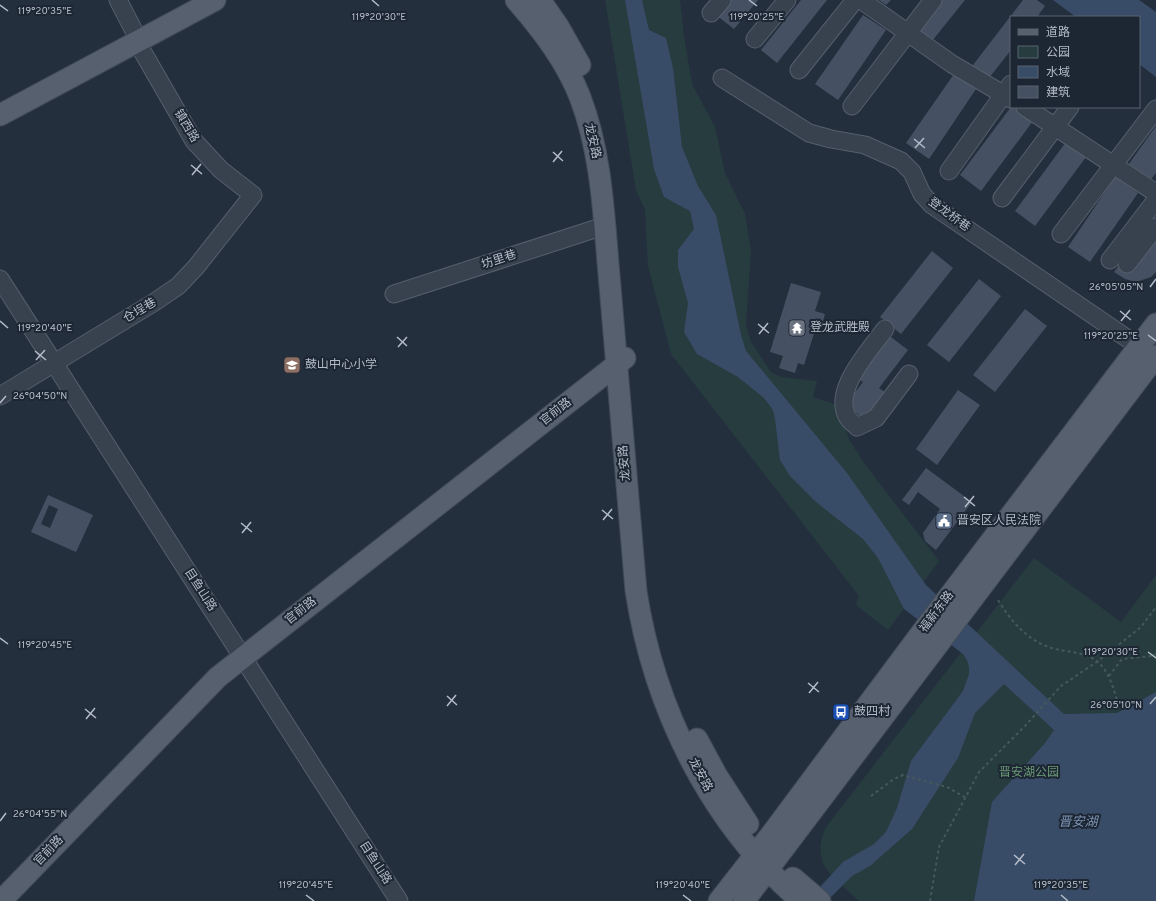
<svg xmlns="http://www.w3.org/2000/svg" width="1156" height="901" viewBox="0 0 1156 901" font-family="Overpass,'Noto Sans SC',sans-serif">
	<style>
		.green { fill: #263c3f }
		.water { fill: #394c67 }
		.building { fill: #455162; fill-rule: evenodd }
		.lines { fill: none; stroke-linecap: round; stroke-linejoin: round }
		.minor-casing { stroke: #565f6c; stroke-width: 19 }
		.major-casing { stroke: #414a57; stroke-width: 23 }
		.path { stroke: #44595c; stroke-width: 2; stroke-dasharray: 3 3; stroke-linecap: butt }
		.minor { stroke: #38414e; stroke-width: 17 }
		.major { stroke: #56606e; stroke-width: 21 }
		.ticks { fill: none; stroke: #b4bcc9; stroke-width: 1.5 }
		.labels { text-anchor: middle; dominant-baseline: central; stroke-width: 4; stroke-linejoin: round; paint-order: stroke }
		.street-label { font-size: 12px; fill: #b4bcc9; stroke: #1d2633 }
		.poi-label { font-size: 12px; fill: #b4bcc9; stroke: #1d2633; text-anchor: start }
		.park-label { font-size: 12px; fill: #6b9a76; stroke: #1d2633 }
		.water-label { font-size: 13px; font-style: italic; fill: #7c92b1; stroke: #1d2633 }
		.ticks-label { font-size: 10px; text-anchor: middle; fill: #b4bcc9; stroke: #1d2633; stroke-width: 4; stroke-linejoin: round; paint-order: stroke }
	</style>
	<rect width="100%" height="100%" fill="#242f3e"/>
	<!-- green -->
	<g class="green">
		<path d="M 605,0 L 680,0 L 684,36 L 692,84 L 715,127 L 725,173 L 745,214 L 751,252 L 746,324 L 748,332 L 751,342 L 771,372 L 781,377 L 817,381 L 813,397 L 837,405 L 850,441 L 864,463 L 939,561 L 888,630 L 856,605 L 859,596 L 671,354 L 648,266 L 645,210 L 636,190 Z"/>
		<path d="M 1034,558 L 1121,622 L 1156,575 L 1156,901 L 859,901 C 834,876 809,866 826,827 Z"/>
	</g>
	<!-- water -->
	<g class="water">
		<path d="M 625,0 L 642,0 L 649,30 L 666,38 L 673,68 L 682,147 L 698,186 L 716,215 L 741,335 L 746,351 L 847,473 L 926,585 L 1064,714 L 1117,713 L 1156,692 L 1156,901 L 974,901 L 992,802 L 1045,743 L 1054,730 L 1004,684 L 975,713 L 958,758 L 912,829 L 870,866 L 852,876 L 827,901 L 807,901 L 843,862 L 874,844 L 886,832 L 897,808 L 911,761 L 963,691 L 969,674 L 969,667 L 967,660 L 963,654 L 904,609 L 878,558 L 863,539 L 816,502 L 790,476 L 780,460 L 775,419 L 773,410 L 764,398 L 738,377 L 697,354 L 684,332 L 688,303 L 678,267 L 678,250 L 694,229 L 690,211 L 664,197 L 654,169 Z"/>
		<path d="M 1053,0 L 1139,0 L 1156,12 L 1156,77 L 1139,64 L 1139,17 L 1076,17 Z"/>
	</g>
	<!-- building -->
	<g class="building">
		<path d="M 728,0 L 758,0 L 734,29 L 716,15 Z"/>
		<path d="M 801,0 L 827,0 L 777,63 L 761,50 Z"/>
		<path d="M 879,0 L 891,0 L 886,5 Z"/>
		<path d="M 939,0 L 965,0 L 932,41 L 916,28 Z"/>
		<path d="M 1023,0 L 1037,0 L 1045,6 L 1037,17 L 1011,17 L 1011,50 L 989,78 L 973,65 Z"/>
		<path d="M 863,15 L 886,30 L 838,100 L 815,84 Z"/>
		<path d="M 954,74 L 976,89 L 929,159 L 906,143 Z"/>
		<path d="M 1011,107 L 1014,107 L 1033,121 L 981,191 L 960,175 Z"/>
		<path d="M 1156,126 L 1156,173 L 1148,183 L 1126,168 Z"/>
		<path d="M 1069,138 L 1089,153 L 1035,226 L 1015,211 Z"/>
		<path d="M 1115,177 L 1138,193 L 1090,262 L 1068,247 Z"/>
		<path d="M 1156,223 L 1156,272 L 1151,277 L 1136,282 L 1125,279 L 1114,272 L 1127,255 Z"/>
		<path d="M 932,251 L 953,268 L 901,334 L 880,317 Z"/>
		<path d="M 979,279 L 1001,296 L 949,362 L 927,345 Z"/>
		<path d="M 791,283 L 821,292 L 815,311 L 825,314 L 821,328 L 816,327 L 804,365 L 798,363 L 795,373 L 779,368 L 783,356 L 770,352 Z"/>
		<path d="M 1025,309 L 1047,326 L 995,392 L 973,375 Z"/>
		<path d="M 887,334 L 908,350 L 879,388 L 886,393 L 865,420 L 846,404 L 863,382 L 854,376 Z"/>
		<path d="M 958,390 L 980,405 L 937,465 L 916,449 Z"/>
		<path d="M 926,468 L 972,502 L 936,550 L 925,541 L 923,533 L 940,509 L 918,492 L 909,505 L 902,500 Z"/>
		<path d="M 48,495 L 93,515 L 76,552 L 31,532 ZM 49,505 L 58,509 L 50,528 L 41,524 Z"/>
	</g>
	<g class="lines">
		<defs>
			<g id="minor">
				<path d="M 118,0 L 133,29"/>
				<path d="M 861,0 L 952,64 L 1011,99"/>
				<path d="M 711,13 L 722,0"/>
				<path d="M 755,39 L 787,0"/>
				<path d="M 799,70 L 855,0"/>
				<path d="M 722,78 L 809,133 L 831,139 L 865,145 L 901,161 L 912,172 L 922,194 L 932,205 L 1150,354"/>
				<path d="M 852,106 L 933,0"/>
				<path d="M 1025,107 L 1156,193"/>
				<path d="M 949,171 L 1011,84"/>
				<path d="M 1002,198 L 1070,107"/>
				<path d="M 1061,234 L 1156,109"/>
				<path d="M 1110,260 L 1156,200"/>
				<path d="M 1127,264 L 1156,227"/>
				<path d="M 0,279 L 399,901"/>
				<path d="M 394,294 L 604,226"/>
				<path d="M 885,329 C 870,350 831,391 848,418 C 850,421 854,424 857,427 L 876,418 L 909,374"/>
				<path d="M 0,396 L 153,303 L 178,286 L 196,267 L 253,195 L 221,170 L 194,141 L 137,42"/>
			</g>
			<g id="major">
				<path d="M 516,0 C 542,30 566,61 580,97 C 603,157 604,223 610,286 C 619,387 627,489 636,591 C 654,708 710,823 801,901"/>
				<path d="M 540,0 L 558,26 L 580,65"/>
				<path d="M 0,115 L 215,0"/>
				<path d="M 697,739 L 717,776 L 748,824"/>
				<path d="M 793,878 L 820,901"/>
				<path d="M 1,901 L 218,677 L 625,358"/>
				<path d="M 719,901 L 773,832 L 922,632 L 1156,324"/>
				<path d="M 744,901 L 1156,356"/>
			</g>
		</defs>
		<!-- minor casing -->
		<use href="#minor" class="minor-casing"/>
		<!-- major casing -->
		<use href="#major" class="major-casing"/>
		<!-- path -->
		<g class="path">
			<path d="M 998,600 C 1013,624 1031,645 1060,650 C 1072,652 1089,654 1098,662 C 1110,673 1113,688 1118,703"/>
			<path d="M 1109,676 L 1122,659 L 1152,656 L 1156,654"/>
			<path d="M 871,796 L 894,779 L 903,775 L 947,787 L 966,798"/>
			<path d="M 930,901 L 939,847 L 979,772 L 1025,726 L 1061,686 L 1098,661 L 1141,627 L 1156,607"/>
		</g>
		<!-- minor -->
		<use href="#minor" class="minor"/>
		<!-- major -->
		<use href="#major" class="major"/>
	</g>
	<!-- ticks -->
	<path class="ticks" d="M 372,0 L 379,6M 749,0 L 757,6M 0,5 L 8,11M 914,139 L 925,148M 915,148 L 924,138M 553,152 L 563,161M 553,162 L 562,151M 191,165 L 202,174M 192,175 L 201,164M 1150,287 L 1156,279M 1120,311 L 1131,320M 0,321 L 8,328M 1121,321 L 1130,310M 758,324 L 769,333M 759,334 L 768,323M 1148,335 L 1156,341M 397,337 L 407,346M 398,347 L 407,337M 35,351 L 46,360M 36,360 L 45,350M 0,403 L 6,396M 964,497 L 975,506M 965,507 L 974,496M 602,510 L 613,519M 603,520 L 612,509M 241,523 L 252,532M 242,533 L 251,522M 0,638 L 8,644M 1148,652 L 1156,658M 808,683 L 819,692M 809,693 L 818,682M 447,696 L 457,705M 1150,704 L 1156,697M 447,706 L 456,695M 85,709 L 96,718M 86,719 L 95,708M 0,821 L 6,813M 1014,855 L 1025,864M 1015,865 L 1024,854M 306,895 L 314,901M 683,895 L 691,901M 1061,895 L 1068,901"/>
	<!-- icons -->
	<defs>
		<symbol id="temple-square" viewBox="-11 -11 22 22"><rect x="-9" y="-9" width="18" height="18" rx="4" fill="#6b7280" stroke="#1d2633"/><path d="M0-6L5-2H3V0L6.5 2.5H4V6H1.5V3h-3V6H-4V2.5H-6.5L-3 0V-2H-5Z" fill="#fff"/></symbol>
		<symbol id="school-square" viewBox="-11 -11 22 22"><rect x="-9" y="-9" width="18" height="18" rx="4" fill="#8d6e63" stroke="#1d2633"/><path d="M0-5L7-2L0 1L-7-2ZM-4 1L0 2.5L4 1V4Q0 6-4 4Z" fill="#fff"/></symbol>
		<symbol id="civic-square" viewBox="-11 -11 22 22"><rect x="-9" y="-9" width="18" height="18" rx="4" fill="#5c6f8a" stroke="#1d2633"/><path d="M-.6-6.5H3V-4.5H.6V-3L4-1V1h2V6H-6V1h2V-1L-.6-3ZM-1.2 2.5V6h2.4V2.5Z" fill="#fff"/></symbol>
		<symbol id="bus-square" viewBox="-11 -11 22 22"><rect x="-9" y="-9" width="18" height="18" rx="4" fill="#1a4fb4" stroke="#1d2633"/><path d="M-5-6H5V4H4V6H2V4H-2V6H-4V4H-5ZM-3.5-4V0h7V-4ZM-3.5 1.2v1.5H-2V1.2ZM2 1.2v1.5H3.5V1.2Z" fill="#fff"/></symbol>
	</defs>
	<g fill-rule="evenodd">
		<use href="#temple-square" x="787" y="318" width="20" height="20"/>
		<use href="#school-square" x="282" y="355" width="20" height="20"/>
		<use href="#civic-square" x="934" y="511" width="20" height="20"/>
		<use href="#bus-square" x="831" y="702" width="20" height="20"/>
	</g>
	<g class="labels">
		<!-- street labels -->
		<g class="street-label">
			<text transform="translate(186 126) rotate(59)">镇西路</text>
			<text transform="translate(592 141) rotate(77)">龙安路</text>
			<text transform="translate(949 215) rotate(36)">登龙桥巷</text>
			<text transform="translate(499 260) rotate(-18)">坊里巷</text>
			<text transform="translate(140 311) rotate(-31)">仓埕巷</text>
			<text transform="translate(556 412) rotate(-38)">官前路</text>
			<text transform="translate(625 463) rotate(-95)">龙安路</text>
			<text transform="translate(200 590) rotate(57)">目鱼山路</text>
			<text transform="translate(301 611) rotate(-38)">官前路</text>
			<text transform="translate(937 612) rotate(-53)">福新东路</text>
			<text transform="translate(700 775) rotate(61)">龙安路</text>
			<text transform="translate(49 851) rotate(-46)">官前路</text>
			<text transform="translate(375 863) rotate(57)">目鱼山路</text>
		</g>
		<!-- poi labels -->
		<g class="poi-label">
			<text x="810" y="328">登龙武胜殿</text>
			<text x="305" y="365">鼓山中心小学</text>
			<text x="957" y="521">晋安区人民法院</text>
			<text x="854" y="712">鼓四村</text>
		</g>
		<!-- park labels -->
		<g class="park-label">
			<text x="1029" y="773">晋安湖公园</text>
		</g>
		<!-- water labels -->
		<g class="water-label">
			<text x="1078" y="823">晋安湖</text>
		</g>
	</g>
	<g class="ticks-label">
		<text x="45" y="14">119°20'35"E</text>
		<text x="379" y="20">119°20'30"E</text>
		<text x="757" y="20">119°20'25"E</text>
		<text x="1116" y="290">26°05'05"N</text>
		<text x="45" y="331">119°20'40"E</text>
		<text x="1111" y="339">119°20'25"E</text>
		<text x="40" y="399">26°04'50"N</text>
		<text x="45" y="648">119°20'45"E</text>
		<text x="1111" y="655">119°20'30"E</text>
		<text x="1116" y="708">26°05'10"N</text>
		<text x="40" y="817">26°04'55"N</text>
		<text x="306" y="888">119°20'45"E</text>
		<text x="683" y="888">119°20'40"E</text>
		<text x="1061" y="888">119°20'35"E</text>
	</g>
	<!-- legend -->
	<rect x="1010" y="16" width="130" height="92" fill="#1d2633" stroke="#59626f"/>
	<rect x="1018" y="29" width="20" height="6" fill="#56606e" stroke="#59626f"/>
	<text x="1046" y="36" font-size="12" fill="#b4bcc9">道路</text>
	<rect x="1018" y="46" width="20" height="12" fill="#263c3f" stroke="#59626f"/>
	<text x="1046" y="56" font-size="12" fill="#b4bcc9">公园</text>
	<rect x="1018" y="66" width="20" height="12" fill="#394c67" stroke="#59626f"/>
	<text x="1046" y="76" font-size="12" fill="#b4bcc9">水域</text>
	<rect x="1018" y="86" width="20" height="12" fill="#455162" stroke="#59626f"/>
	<text x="1046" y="96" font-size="12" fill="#b4bcc9">建筑</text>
</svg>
